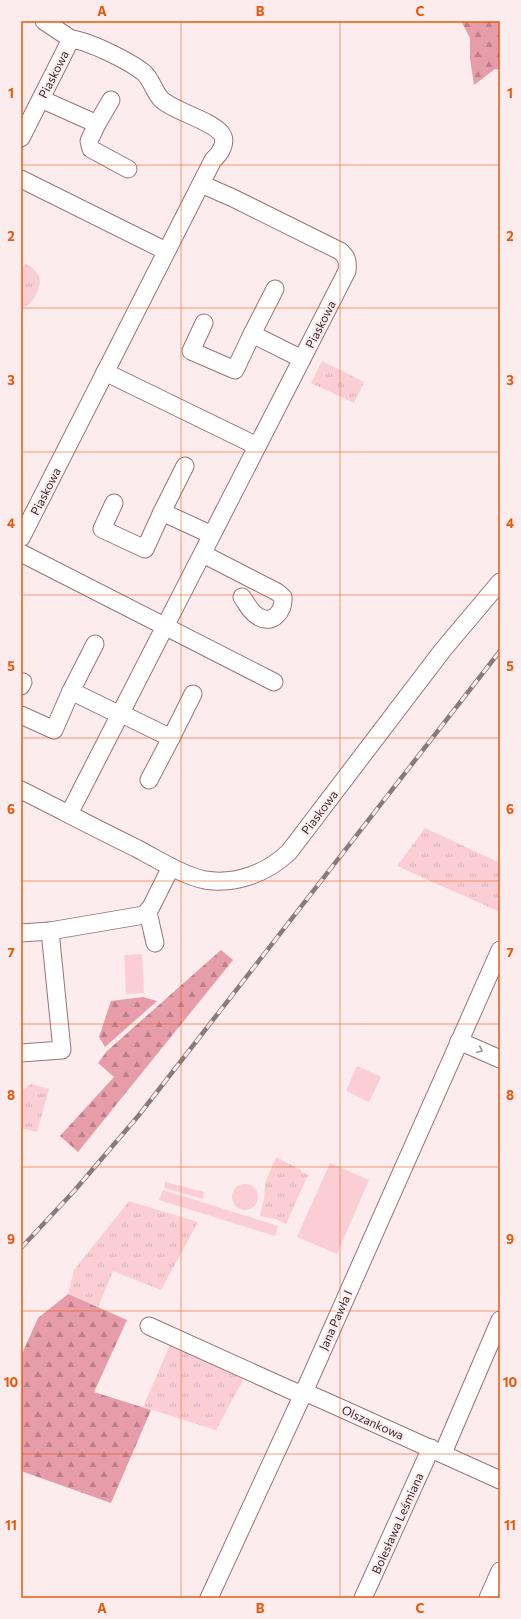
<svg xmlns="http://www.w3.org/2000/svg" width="521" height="1619" viewBox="0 0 521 1619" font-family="Commissioner,sans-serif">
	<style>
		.grass { fill: url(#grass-tufts) }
		.forest { fill: url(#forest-firs) }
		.pitch { fill: #fbced5 }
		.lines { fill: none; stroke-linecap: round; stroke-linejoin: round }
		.minor-casing { stroke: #97757a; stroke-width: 19 }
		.minor { stroke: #fff; stroke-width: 17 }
		.rail-casing { stroke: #897a7c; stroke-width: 4.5 }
		.rail { stroke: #fcecee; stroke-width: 3; stroke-dasharray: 9; stroke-linecap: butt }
		.oneway { stroke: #9d9697 }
		.grid { fill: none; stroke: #e8590c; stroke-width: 1; stroke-opacity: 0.55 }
		.labels { text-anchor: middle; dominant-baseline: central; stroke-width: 4; stroke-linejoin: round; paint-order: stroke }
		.street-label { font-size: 12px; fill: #3b2d2f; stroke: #fcecee }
		.neatline { fill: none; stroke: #e8590c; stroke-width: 1.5 }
		.grid-label { font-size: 13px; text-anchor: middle; font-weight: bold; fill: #e8590c }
	</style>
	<defs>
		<pattern id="grass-tufts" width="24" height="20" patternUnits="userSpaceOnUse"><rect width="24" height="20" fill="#fbced5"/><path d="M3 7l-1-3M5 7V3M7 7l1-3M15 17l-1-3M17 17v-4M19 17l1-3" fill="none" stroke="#d8b1b7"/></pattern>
		<pattern id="forest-firs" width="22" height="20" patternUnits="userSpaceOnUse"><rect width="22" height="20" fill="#e79ca9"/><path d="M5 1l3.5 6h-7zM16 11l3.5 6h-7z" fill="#bc808a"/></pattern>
	</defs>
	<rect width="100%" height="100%" fill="#fcecee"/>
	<!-- grass -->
	<g class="grass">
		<path d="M 25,264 C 31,267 36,270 39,277 C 43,287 32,306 21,308 L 21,272 Z"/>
		<path d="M 322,361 L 364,382 L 354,403 L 311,383 Z"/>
		<path d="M 425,828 L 500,863 L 500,912 L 397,866 Z"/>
		<path d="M 31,1084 L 49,1089 L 37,1132 L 21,1128 L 21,1092 Z"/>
		<path d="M 276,1157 L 301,1170 L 301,1172 L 308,1175 L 286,1224 L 275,1219 L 260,1216 L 264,1199 L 265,1183 Z"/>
		<path d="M 129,1201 L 198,1222 L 161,1290 L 113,1271 L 98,1307 L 68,1294 L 74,1270 Z"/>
		<path d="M 172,1340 L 247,1373 L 216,1430 L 143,1407 Z"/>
	</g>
	<!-- forest -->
	<g class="forest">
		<path d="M 461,21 L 500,21 L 500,70 L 495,69 L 474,85 L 470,58 L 470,38 Z"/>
		<path d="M 221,950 L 233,960 L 78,1152 L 60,1136 L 114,1077 L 98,1063 L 107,1051 Z"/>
		<path d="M 143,997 L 157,1001 L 105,1047 L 99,1037 L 111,1001 Z"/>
		<path d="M 68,1294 L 127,1320 L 94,1392 L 151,1410 L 111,1503 L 21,1471 L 21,1356 L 38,1318 Z"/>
	</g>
	<!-- pitch -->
	<g class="pitch">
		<path d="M 142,954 L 144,993 L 126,994 L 124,955 Z"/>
		<path d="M 357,1066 L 381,1077 L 369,1102 L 346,1091 Z"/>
		<path d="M 330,1163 L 369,1180 L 337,1254 L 297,1237 Z"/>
		<path d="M 165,1182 L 204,1192 L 203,1199 L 164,1188 Z"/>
		<circle cx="245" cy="1197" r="13"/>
		<path d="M 163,1190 L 278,1226 L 275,1236 L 159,1200 Z"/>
	</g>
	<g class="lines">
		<defs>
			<g id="minor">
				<path d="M 41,99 L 97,124 L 111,100"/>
				<path d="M 97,124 L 89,141 L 91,149 L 128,169"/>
				<path d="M 21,138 L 71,39 L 44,21"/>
				<path d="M 21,179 L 166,251"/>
				<path d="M 275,289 L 252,334 L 302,359"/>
				<path d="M 204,323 L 191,351 L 235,370 L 252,334"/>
				<path d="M 105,372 L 257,446"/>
				<path d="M 114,503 L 102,529 L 145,549 L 162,512 L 212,535"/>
				<path d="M 162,512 L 185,466"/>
				<path d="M 21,538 L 213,160 C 220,154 228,142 221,133 C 210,120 176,112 162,100 C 154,93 152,79 143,72 C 129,61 89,41 71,39"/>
				<path d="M 21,553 L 274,682"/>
				<path d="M 203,554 L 277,592 L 283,597 C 284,611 273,625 259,617 C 251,613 247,604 242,597"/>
				<path d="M 95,644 L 71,691 L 114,712"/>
				<path d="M 21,686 L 23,682"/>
				<path d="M 21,715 L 54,730 L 71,691"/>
				<path d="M 128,717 L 171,738 L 193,694"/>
				<path d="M 149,780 L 171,738"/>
				<path d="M 21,790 C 59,809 97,829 136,848 C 155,858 184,876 205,880 C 236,885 267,873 289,852 L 442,651 L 500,582"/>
				<path d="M 69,814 L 347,271 C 348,261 347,257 340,251 L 233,198 L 201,184"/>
				<path d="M 148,912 L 155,943"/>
				<path d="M 21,933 L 50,931 L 144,915 L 151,907 L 171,867"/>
				<path d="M 459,1041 L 500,1059"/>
				<path d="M 21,1053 L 62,1050 L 50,931"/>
				<path d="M 149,1326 L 295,1392 L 304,1392 L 325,1401 L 500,1480"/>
				<path d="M 443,1453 L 500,1320"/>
				<path d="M 209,1598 L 304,1392 L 500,950"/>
				<path d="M 363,1598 L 431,1448"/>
				<path d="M 488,1598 L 500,1571"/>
			</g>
		</defs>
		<!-- minor casing -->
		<use href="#minor" class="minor-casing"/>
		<!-- minor -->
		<use href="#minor" class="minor"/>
		<defs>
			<path id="rail" d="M 21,1248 L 75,1190 L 139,1115 L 500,651"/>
		</defs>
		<!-- rail casing -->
		<use href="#rail" class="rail-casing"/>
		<!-- rail -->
		<use href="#rail" class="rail"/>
	</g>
	<!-- one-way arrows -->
	<defs><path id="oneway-chevron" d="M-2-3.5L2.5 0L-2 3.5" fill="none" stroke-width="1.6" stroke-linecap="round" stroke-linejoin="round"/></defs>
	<use class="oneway" href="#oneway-chevron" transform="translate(480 1050) rotate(25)"/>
	<!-- grid -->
	<path class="grid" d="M 181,21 L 181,1598M 340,21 L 340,1598M 21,165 L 500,165M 21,308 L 500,308M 21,452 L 500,452M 21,595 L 500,595M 21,738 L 500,738M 21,881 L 500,881M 21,1024 L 500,1024M 21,1167 L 500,1167M 21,1311 L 500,1311M 21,1454 L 500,1454"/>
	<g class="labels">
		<!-- street labels -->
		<g class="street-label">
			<text transform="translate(53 74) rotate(-63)">Piaskowa</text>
			<text transform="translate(320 324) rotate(-63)">Piaskowa</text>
			<text transform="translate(45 491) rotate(-63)">Piaskowa</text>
			<text transform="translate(319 812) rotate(-53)">Piaskowa</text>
			<text transform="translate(335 1320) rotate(-66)">Jana Pawła I</text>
			<text transform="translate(373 1422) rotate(24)">Olszankowa</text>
			<text transform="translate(397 1523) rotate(-66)">Bolesława Leśmiana</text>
		</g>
	</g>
	<!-- border -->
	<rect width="521" height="1619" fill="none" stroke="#fcecee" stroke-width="44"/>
	<rect x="22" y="22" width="477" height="1575" class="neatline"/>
	<g class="grid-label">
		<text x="102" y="16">A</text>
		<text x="260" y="16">B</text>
		<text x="420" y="16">C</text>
		<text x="11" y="98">1</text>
		<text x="510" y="98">1</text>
		<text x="11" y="241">2</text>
		<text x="510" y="241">2</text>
		<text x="11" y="385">3</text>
		<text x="510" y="385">3</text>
		<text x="11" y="528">4</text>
		<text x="510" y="528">4</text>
		<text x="11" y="671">5</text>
		<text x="510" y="671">5</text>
		<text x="11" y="814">6</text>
		<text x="510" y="814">6</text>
		<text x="11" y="957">7</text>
		<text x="510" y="957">7</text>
		<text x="11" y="1100">8</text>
		<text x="510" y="1100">8</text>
		<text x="11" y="1244">9</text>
		<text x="510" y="1244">9</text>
		<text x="11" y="1387">10</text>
		<text x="510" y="1387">10</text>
		<text x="11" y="1530">11</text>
		<text x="510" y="1530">11</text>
		<text x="102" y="1613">A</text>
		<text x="260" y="1613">B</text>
		<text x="420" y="1613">C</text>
	</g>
</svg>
